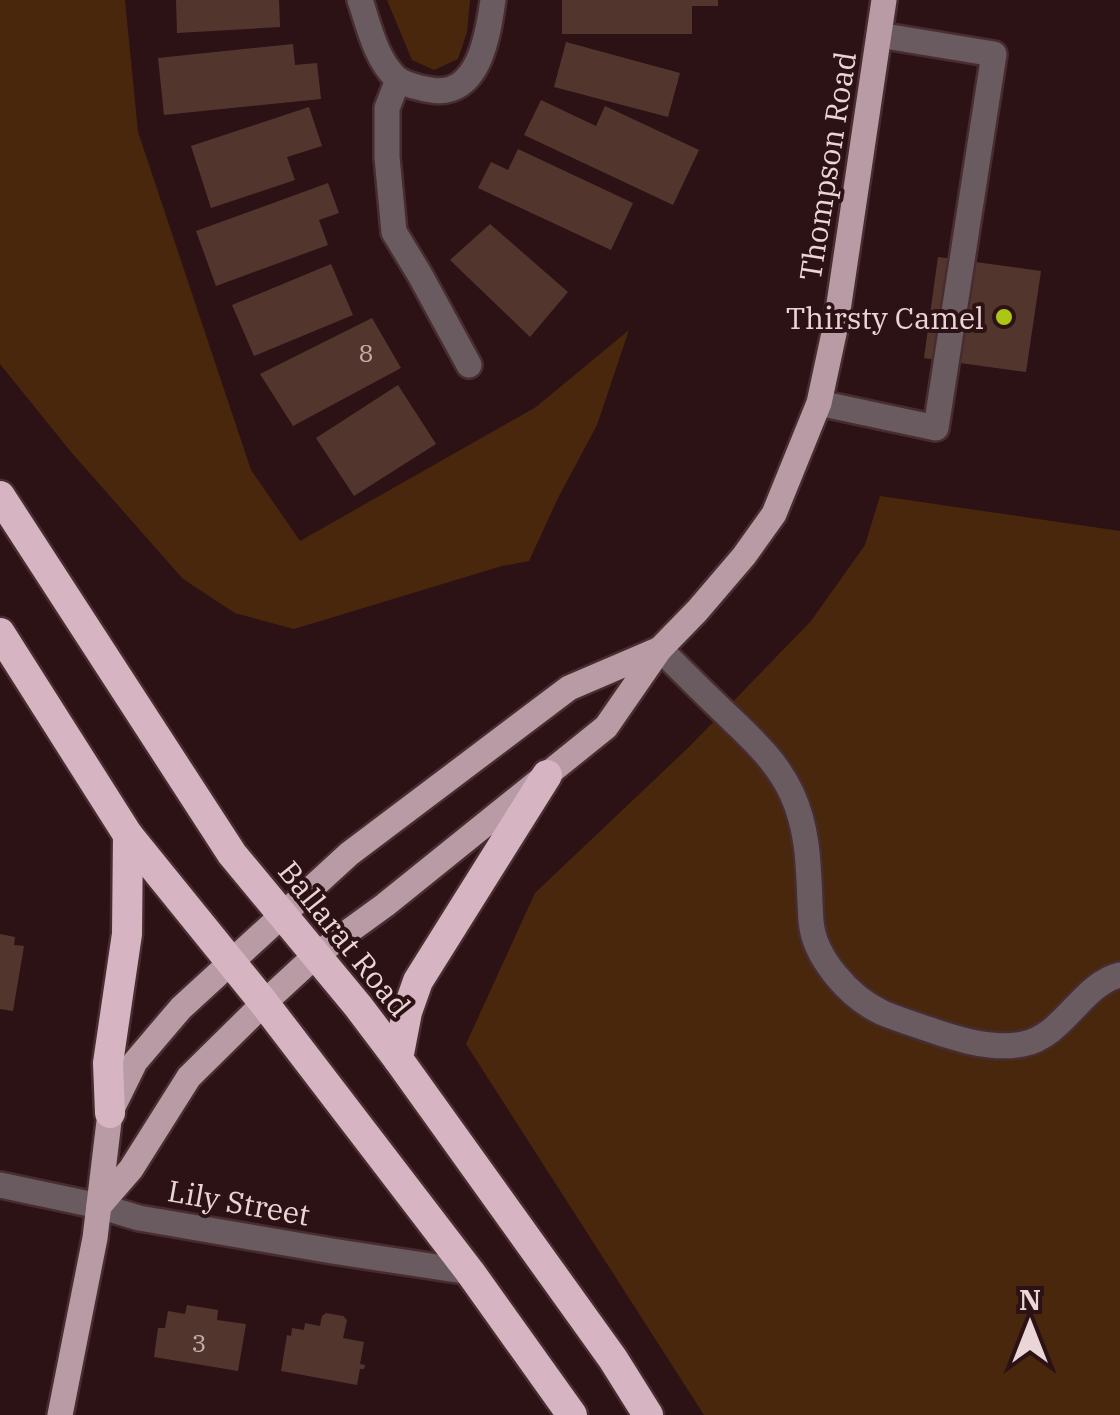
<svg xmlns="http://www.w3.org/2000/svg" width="1120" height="1415" viewBox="0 0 1120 1415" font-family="'IBM Plex Serif',serif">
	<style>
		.green { fill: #48270d }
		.building { fill: #52362e }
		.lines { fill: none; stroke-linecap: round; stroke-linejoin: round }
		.minor-casing { stroke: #472d30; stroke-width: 30 }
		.major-casing { stroke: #472d30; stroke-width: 30 }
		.highway-casing { stroke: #472d30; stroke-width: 35 }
		.minor { stroke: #695b60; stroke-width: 25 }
		.major { stroke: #b89ba5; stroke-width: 25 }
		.highway { stroke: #d7b4c1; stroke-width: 30 }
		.poi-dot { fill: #abc614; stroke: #2d1215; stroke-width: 4 }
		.labels { text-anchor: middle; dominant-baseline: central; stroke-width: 8; stroke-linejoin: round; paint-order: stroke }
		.number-label { font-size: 25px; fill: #c4aead }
		.street-label { font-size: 30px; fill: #ead6d7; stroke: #2d1215 }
		.poi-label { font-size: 30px; fill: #ead6d7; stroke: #2d1215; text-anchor: end }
	</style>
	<rect width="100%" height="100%" fill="#2d1215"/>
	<!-- green -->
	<g class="green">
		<path d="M 0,0 L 125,0 L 138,132 L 251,470 L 300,541 L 536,407 L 629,330 L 597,425 L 558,498 L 529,561 L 502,566 L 294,629 L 235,613 L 183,579 L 71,452 L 0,364 Z"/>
		<path d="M 387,0 L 470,0 L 467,32 L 458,59 L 434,70 L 412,60 Z"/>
		<path d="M 880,496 L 1120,531 L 1120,1415 L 704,1415 L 466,1044 L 535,893 L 690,746 L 811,621 L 865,545 Z"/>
	</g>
	<!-- building -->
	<g class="building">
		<path d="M 176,0 L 279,0 L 280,27 L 177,33 Z"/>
		<path d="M 562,0 L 718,0 L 718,6 L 692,6 L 692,34 L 562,34 Z"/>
		<path d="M 566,42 L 680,73 L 668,117 L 554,87 Z"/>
		<path d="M 293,44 L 295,65 L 317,63 L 321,99 L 164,115 L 158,58 Z"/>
		<path d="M 541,100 L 596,126 L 605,106 L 699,150 L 673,205 L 524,135 Z"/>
		<path d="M 309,107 L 322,146 L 287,157 L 295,180 L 211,208 L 191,146 Z"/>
		<path d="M 518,149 L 633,203 L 611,250 L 478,188 L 491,162 L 508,170 Z"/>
		<path d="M 328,183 L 339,213 L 319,220 L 328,245 L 216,286 L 196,231 Z"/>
		<path d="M 490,224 L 568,292 L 530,337 L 450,260 Z"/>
		<path d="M 938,257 L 1041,271 L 1026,372 L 924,358 Z"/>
		<path d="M 331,264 L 353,315 L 254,356 L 232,305 Z"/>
		<path d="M 372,318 L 401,368 L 293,426 L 260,374 Z"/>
		<path d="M 398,385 L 436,444 L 354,496 L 316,438 Z"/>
		<path d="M 0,934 L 15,937 L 14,945 L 24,946 L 13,1011 L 0,1009 Z"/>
		<path d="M 187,1305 L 218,1310 L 217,1320 L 246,1324 L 238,1371 L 154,1357 L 158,1328 L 165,1328 L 168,1311 L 185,1314 Z"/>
		<path d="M 326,1313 L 343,1316 L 347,1320 L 343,1338 L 364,1342 L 360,1364 L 365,1365 L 364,1369 L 360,1369 L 357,1385 L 281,1371 L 287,1335 L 291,1336 L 292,1328 L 304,1330 L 305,1323 L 320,1326 L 322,1316 Z"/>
	</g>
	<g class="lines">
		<defs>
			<g id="minor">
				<path d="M 360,0 C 369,26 375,57 395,77 C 404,85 419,88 431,90 C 479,98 488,35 493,0"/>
				<path d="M 398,80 L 387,108 L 387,157 L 394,232 L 420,275 L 469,365"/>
				<path d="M 819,403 L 936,428 L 994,54 L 879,35"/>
				<path d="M 660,649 C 681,670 703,692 725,713 C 751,738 777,761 792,794 C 811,836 808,877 811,921 C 814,958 850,998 883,1013 C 895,1018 907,1022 919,1026 C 950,1037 990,1051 1023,1044 C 1064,1036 1082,984 1120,975"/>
				<path d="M 0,1185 L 99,1206 L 139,1218 L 332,1251 L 470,1272"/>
			</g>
			<g id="major">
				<path d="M 99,1206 L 131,1169 L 189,1077 L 264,1003 L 316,955 L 385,905 L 606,727 L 660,649 L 697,611 L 744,556 L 774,514 L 819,403 L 836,324 L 884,0"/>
				<path d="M 60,1415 L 95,1238 L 110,1113 L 135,1062 L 181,1008 L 349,854 L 569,688 L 660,649"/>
			</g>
			<g id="highway">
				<path d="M 0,496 L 232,854 L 358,1006 L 398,1059 L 613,1359 L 648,1415"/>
				<path d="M 0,633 L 128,835 L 264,1003 L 470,1272 L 572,1415"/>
				<path d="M 398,1059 L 407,1012 L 418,981 L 547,775"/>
				<path d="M 110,1113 L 108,1063 L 127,934 L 128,835"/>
			</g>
		</defs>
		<!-- minor casing -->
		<use href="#minor" class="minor-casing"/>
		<!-- major casing -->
		<use href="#major" class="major-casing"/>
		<!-- highway casing -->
		<use href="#highway" class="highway-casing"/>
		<!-- minor -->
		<use href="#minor" class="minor"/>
		<!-- major -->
		<use href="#major" class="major"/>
		<!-- highway -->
		<use href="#highway" class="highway"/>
	</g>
	<!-- markers -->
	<circle class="poi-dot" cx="1004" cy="317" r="10"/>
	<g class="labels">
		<!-- number labels -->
		<g class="number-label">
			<text x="366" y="352">8</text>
			<text x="199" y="1342">3</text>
		</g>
		<!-- street labels -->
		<g class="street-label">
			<text transform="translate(827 166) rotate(-81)">Thompson Road</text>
			<text transform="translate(345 938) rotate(51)">Ballarat Road</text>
			<text transform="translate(239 1202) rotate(10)">Lily Street</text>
		</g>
		<!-- poi labels -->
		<g class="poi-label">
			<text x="984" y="317">Thirsty Camel</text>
		</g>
	</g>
	<!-- north arrow -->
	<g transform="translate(1030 1325)" stroke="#2d1215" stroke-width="8" paint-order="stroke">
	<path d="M0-8L18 38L0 25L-18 38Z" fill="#ead6d7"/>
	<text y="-15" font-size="28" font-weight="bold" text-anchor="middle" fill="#ead6d7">N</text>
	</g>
</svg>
